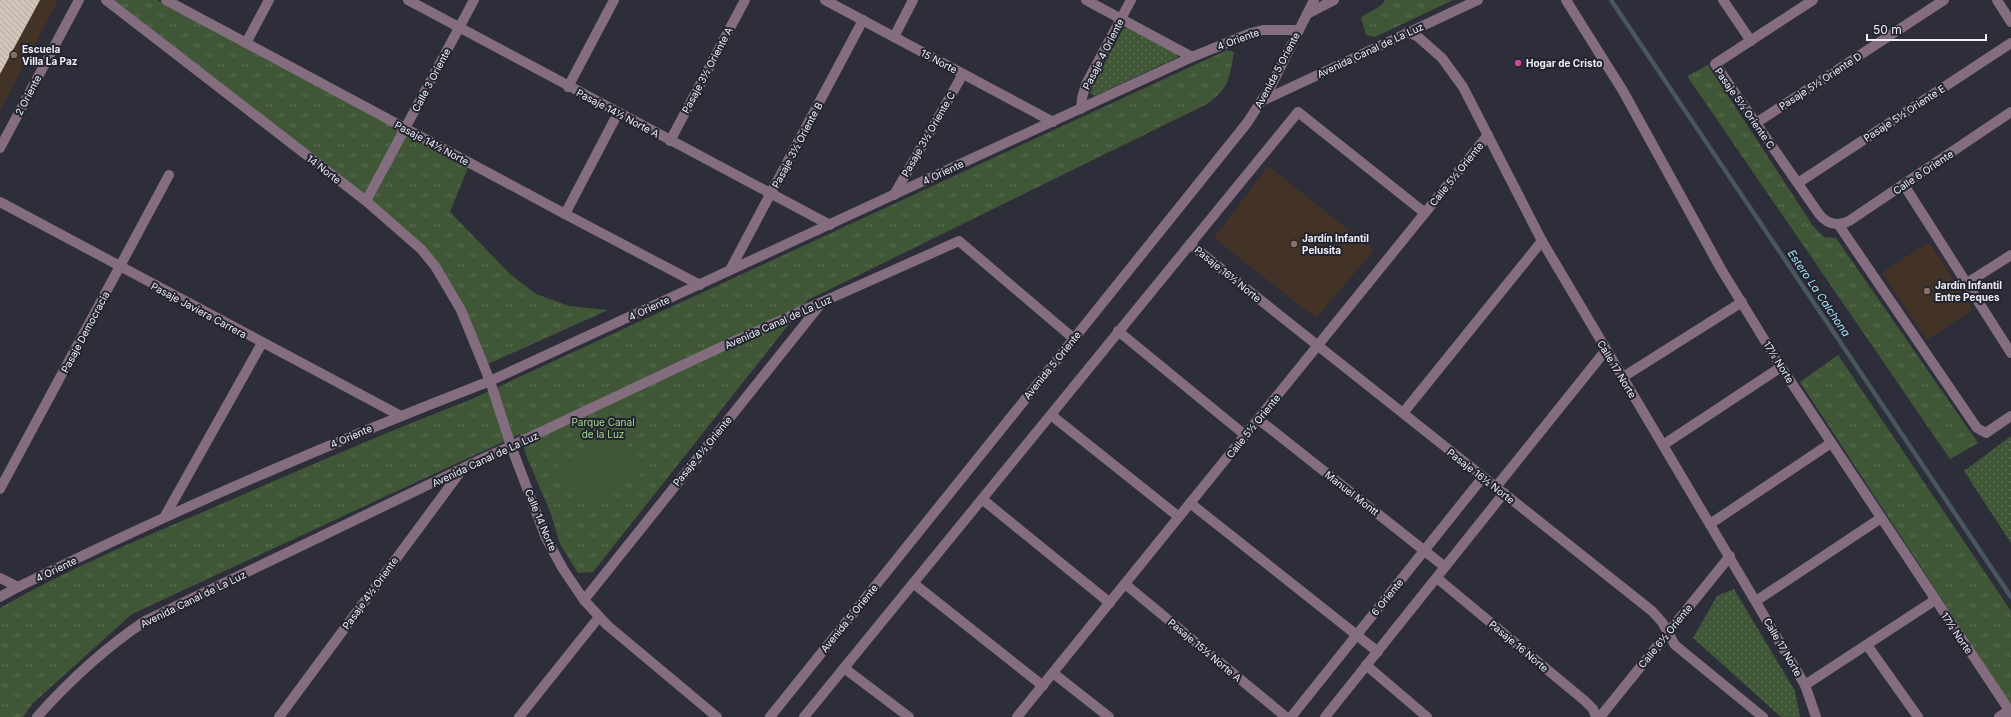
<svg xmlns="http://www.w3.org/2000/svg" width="2011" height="717" viewBox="0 0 2011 717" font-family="Inter,sans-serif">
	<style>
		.education { fill: #433327 }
		.grass { fill: url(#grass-dots) }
		.park { fill: url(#park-tufts) }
		.pitch { fill: #3f5737 }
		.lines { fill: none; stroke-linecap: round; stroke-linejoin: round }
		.stream { stroke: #47575d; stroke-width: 4.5 }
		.building { fill: url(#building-back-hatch) }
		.minor { stroke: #836d7e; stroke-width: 10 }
		.education-dot { fill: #8d6e63; stroke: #23242f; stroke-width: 1.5 }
		.hotel-dot { fill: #d1479c; stroke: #23242f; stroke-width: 1.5 }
		.labels { text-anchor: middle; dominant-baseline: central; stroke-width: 4; stroke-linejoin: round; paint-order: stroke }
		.street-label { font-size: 10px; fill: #edeef6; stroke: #23242f }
		.poi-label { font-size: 10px; font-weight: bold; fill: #edeef6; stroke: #23242f; text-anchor: start }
		.park-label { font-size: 10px; fill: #a4da91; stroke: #23242f }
		.water-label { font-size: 11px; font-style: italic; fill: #a5e4f6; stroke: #23242f }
	</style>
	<defs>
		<pattern id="grass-dots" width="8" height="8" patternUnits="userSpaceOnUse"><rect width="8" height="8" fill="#3f5737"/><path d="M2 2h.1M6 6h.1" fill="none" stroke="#5b6f55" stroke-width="1.8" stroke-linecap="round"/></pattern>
		<pattern id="park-tufts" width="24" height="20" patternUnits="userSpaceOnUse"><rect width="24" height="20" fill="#3f5737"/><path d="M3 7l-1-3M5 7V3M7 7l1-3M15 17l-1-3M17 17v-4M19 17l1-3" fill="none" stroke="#5b6f55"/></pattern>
		<pattern id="building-back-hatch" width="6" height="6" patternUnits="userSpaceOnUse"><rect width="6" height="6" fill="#d2c6bb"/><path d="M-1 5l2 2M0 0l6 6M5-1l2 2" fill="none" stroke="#afa69f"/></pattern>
	</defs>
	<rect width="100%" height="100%" fill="#2d2e39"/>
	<!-- education -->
	<g class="education">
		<path d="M 0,0 L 58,0 L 0,111 Z"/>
		<path d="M 1268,166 L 1374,250 L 1316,318 L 1214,238 Z"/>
		<path d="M 1929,242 L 1973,310 L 1927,340 L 1882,273 Z"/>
	</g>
	<!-- grass -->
	<g class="grass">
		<path d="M 1127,28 L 1176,53 L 1178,57 L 1095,96 L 1089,92 L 1123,29 Z"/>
		<path d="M 2011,436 L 2011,543 L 1964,471 Z"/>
		<path d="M 1734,589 L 1795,691 L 1800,717 L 1781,717 L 1693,638 L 1717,596 Z"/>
	</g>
	<!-- park -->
	<g class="park">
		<path d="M 114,0 L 157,0 L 469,165 L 450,212 L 510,274 L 536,294 L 569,306 L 608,310 L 481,367 L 437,260 L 366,198 Z"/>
		<path d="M 1385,0 L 1453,0 L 1375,37 L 1366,35 L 1361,18 C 1368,11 1381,9 1385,0 Z"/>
		<path d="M 1227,50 L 1234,52 C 1229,79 1230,87 1207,104 L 808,300 L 593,572 L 578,573 L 560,544 L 551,514 L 526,455 L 520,434 L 132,614 L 33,703 L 23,717 L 0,717 L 0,608 C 68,569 139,539 210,509 C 297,471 384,433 472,399 Z"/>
		<path d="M 1708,65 L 1813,226 L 1824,237 L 1836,238 L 1978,443 L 1950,459 L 1687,76 Z"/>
		<path d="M 1838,355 L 2011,611 L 2011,705 L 1800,382 Z"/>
	</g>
	<!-- pitch -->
	<path class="pitch" d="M 623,435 L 641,477 L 576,505 L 558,463 Z"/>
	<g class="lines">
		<!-- stream -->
		<path class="stream" d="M 1611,0 L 2011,597"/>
	</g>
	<!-- building -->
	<path class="building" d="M 0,0 L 40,0 L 0,74 Z"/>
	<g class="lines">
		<!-- minor -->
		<g class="minor">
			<path d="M 106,0 L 366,201 L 421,249 L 435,266 L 461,310 L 490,381 L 511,446 L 546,538 L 563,569 L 584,600 L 607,625 L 717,717"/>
			<path d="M 166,0 L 565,214 L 700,285"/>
			<path d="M 408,0 L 830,225"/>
			<path d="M 825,0 L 1053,122"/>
			<path d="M 1086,0 L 1192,57"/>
			<path d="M 1566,0 L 1623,91 L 1721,269 L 1781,367 L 2011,713"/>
			<path d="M 1723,0 L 1751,41"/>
			<path d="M 1813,0 L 1715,64 L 1819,214 C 1827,224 1837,227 1849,221 L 2011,112"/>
			<path d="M 1997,0 L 2011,22"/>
			<path d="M 1307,14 L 1334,0"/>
			<path d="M 1407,32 L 1417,36 L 1442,58 L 1463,87 L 1542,241 L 1805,685 L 1816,717"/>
			<path d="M 894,37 L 913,0"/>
			<path d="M 246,43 L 269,0"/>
			<path d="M 568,87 L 614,0"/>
			<path d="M 1262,101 L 1478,0"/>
			<path d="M 1081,109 L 1082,98 L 1086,84 L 1131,0"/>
			<path d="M 1756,123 L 1944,0"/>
			<path d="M 670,141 L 745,0"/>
			<path d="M 0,148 L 79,0"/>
			<path d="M 1798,183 L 2011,43"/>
			<path d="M 1904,185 L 2011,353"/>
			<path d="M 894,195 L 963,74"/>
			<path d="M 366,201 L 474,0"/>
			<path d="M 0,202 L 399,415"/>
			<path d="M 565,214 L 618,113"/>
			<path d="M 1838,224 L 1977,428 L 1986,433 L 2011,416"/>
			<path d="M 1190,244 L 1652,611 L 1662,622 L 1675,645 L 1763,717"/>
			<path d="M 731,268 L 863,20"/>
			<path d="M 1967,283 L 2011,255"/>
			<path d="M 1118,331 L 1245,435"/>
			<path d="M 1623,377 L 1742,302"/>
			<path d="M 1403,413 L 1542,241"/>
			<path d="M 1051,415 L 1179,517"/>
			<path d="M 1258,419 L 1445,567"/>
			<path d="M 1663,445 L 1781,367"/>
			<path d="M 1496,487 L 1606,350"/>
			<path d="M 0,489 L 169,175"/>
			<path d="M 982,499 L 1110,603"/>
			<path d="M 1190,503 L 1378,652"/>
			<path d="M 165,516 L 262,343"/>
			<path d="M 1710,524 L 1831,443"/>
			<path d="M 0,578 L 18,587"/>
			<path d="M 1437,578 L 1585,701 L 1593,709 L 1596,717"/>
			<path d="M 913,583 L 1043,686"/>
			<path d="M 1125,584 L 1286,717"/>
			<path d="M 0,597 L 18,587 C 172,511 330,443 490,381 L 1192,57 L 1251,33 L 1263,30 L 1299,30"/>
			<path d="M 584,600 L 820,305"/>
			<path d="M 1756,601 L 1881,518"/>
			<path d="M 1867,645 L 1918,717"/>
			<path d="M 1366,665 L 1427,717"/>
			<path d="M 844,668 L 909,717"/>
			<path d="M 1053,673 L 1109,717"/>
			<path d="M 1805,685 L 1935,600"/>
			<path d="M 37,717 C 69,681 105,648 145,621 L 486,457 L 511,446 L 719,348 L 959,241 L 1073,338"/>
			<path d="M 279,717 L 461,471"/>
			<path d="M 519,717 L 599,617"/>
			<path d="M 770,717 L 1247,123 L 1271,86 L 1314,0"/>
			<path d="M 804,717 L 1298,112 L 1425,213"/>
			<path d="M 1017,717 L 1488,135"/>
			<path d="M 1291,717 L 1483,477"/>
			<path d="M 1325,717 L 1504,493"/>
			<path d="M 1600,717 L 1730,556"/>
			<path d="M 1999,717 L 2009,710"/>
		</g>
	</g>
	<!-- markers -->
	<g class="education-dot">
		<circle cx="14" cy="55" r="4"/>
		<circle cx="1294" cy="244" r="4"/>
		<circle cx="1927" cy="291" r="4"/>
	</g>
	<circle class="hotel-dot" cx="1518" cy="63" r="4"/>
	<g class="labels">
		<!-- street labels -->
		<g class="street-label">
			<text transform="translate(1238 39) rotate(-20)">4 Oriente</text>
			<text transform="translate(1370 50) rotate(-25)">Avenida Canal de La Luz</text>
			<text transform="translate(1103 54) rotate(-63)">Pasaje 4 Oriente</text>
			<text transform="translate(939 61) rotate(28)">15 Norte</text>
			<text transform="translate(707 70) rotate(-62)">Pasaje 3½ Oriente A</text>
			<text transform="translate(1277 70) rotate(-62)">Avenida 5 Oriente</text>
			<text transform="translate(431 80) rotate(-62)">Calle 3 Oriente</text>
			<text transform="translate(1820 81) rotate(-33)">Pasaje 5½ Oriente D</text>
			<text transform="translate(28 95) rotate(-62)">2 Oriente</text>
			<text transform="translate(1745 108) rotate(55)">Pasaje 5½ Oriente C</text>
			<text transform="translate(618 113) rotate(28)">Pasaje 14½ Norte A</text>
			<text transform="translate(1904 113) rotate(-33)">Pasaje 5½ Oriente E</text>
			<text transform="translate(928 134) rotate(-60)">Pasaje 3½ Oriente C</text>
			<text transform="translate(432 143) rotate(28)">Pasaje 14½ Norte</text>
			<text transform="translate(797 145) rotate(-62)">Pasaje 3½ Oriente B</text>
			<text transform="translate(324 169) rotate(38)">14 Norte</text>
			<text transform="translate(943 172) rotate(-25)">4 Oriente</text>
			<text transform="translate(1923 172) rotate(-34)">Calle 6 Oriente</text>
			<text transform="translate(1456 174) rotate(-51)">Calle 5½ Oriente</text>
			<text transform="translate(1228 274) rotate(39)">Pasaje 16½ Norte</text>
			<text transform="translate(649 308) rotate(-25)">4 Oriente</text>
			<text transform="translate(199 310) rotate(28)">Pasaje Javiera Carrera</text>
			<text transform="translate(778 322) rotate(-24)">Avenida Canal de La Luz</text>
			<text transform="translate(85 332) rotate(-62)">Pasaje Democracia</text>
			<text transform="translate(1779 362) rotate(58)">17½ Norte</text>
			<text transform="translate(1052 365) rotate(-51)">Avenida 5 Oriente</text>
			<text transform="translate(1617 369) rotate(59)">Calle 17 Norte</text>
			<text transform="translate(1253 426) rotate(-51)">Calle 5½ Oriente</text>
			<text transform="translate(351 436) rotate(-23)">4 Oriente</text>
			<text transform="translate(702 451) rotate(-51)">Pasaje 4½ Oriente</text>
			<text transform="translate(485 459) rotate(-25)">Avenida Canal de La Luz</text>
			<text transform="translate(1481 476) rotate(38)">Pasaje 16½ Norte</text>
			<text transform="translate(1352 493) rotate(38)">Manuel Montt</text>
			<text transform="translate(541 520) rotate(67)">Calle 14 Norte</text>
			<text transform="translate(56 569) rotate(-26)">4 Oriente</text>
			<text transform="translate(370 593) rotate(-54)">Pasaje 4½ Oriente</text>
			<text transform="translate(1387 597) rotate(-51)">6 Oriente</text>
			<text transform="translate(193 599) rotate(-26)">Avenida Canal de La Luz</text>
			<text transform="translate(849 618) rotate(-51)">Avenida 5 Oriente</text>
			<text transform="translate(1957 633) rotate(56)">17½ Norte</text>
			<text transform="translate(1665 636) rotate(-51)">Calle 6½ Oriente</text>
			<text transform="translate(1519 646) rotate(40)">Pasaje 16 Norte</text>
			<text transform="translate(1783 647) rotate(60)">Calle 17 Norte</text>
			<text transform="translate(1205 650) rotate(40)">Pasaje 15½ Norte A</text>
		</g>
		<!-- poi labels -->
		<g class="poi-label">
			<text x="22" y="49">Escuela<tspan x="22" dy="12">Villa La Paz</tspan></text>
			<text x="1526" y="63">Hogar de Cristo</text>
			<text x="1302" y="238">Jardín Infantil<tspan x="1302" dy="12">Pelusita</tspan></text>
			<text x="1935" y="285">Jardín Infantil<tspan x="1935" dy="12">Entre Peques</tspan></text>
		</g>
		<!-- park labels -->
		<g class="park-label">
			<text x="603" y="422">Parque Canal<tspan x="603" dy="12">de la Luz</tspan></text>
		</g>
		<!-- water labels -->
		<g class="water-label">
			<text transform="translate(1819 293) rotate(56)">Estero La Calchona</text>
		</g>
	</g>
	<!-- scale -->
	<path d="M1867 34v6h119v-6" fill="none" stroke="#edeef6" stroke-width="2"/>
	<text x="1873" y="34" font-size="12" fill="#edeef6" stroke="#23242f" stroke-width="3" paint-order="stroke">50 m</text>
</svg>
